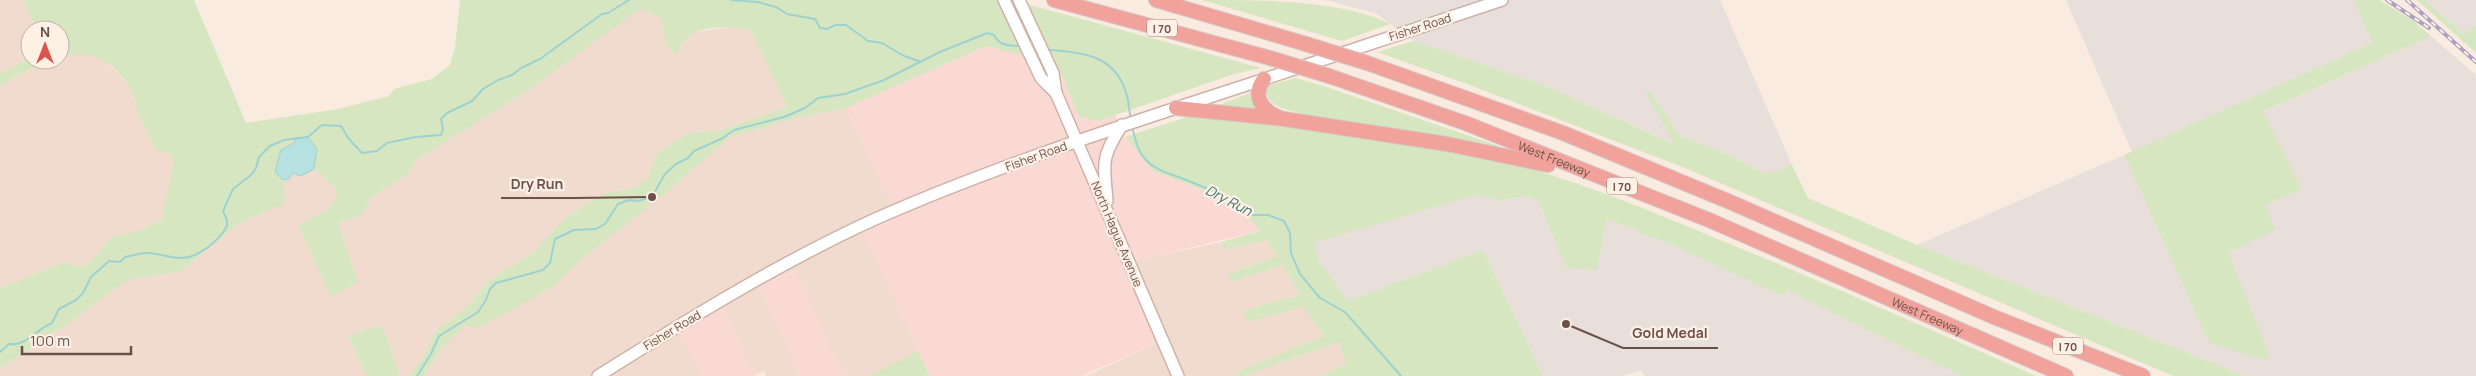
<svg xmlns="http://www.w3.org/2000/svg" width="2476" height="376" viewBox="0 0 2476 376" font-family="Manrope,sans-serif">
	<style>
		.residential { fill: #f1dbcf }
		.commercial { fill: #fad9d4 }
		.industrial { fill: #e8dfdb }
		.green { fill: #d6e6c0 }
		.water { fill: #b7e1e0; stroke: #9ed2d1 }
		.lines { fill: none; stroke-linecap: round; stroke-linejoin: round }
		.stream { stroke: #9ed2d1; stroke-width: 2 }
		.secondary-casing { stroke: #ceb2a8; stroke-width: 14 }
		.highway-casing { stroke: #d4cac9; stroke-width: 16 }
		.secondary { stroke: #fff; stroke-width: 11 }
		.highway { stroke: #f0a29b; stroke-width: 14 }
		.rail-casing { stroke: #aca1c1; stroke-width: 4 }
		.rail { stroke: #fdf0e5; stroke-width: 2; stroke-dasharray: 5.5; stroke-linecap: butt }
		.highway-bridge-casing { stroke: #d4cac9; stroke-width: 16; stroke-linecap: butt }
		.highway-bridge { stroke: #f0a29b; stroke-width: 14 }
		.labels { text-anchor: middle; dominant-baseline: central; stroke-width: 4.5; stroke-linejoin: round; paint-order: stroke }
		.shield { fill: #fdf0e5; stroke: #998078; stroke-width: 1 }
		.shield-label { font-size: 11px; font-weight: bold; fill: #6e504a }
		.street-label { font-size: 12px; fill: #6e504a; stroke: #fdf0e5 }
		.water-label { font-size: 14px; font-style: italic; fill: #407372; stroke: #fdf0e5 }
		.leader { fill: none; stroke: #6e504a; stroke-width: 2 }
		.callout-dot { fill: #6e504a; stroke: #fdf0e5; stroke-width: 2 }
		.callout-label { font-size: 14px; text-anchor: middle; font-weight: bold; fill: #6e504a; stroke: #fdf0e5; stroke-width: 4.5; stroke-linejoin: round; paint-order: stroke }
	</style>
	<rect width="100%" height="100%" fill="#faebe0"/>
	<!-- residential -->
	<g class="residential">
		<path d="M 0,0 L 23,0 L 36,30 L 30,30 L 30,58 L 0,73 Z"/>
		<path d="M 640,8 L 660,16 L 667,45 L 676,55 L 686,40 L 695,32 L 735,26 L 750,30 L 787,107 L 718,131 L 689,132 L 655,155 L 649,177 L 635,188 L 604,193 L 565,218 L 533,253 L 489,280 L 466,307 L 435,333 L 424,355 L 410,376 L 400,376 L 386,336 L 348,336 L 367,376 L 0,376 L 0,368 L 64,327 L 120,285 L 134,278 L 180,272 L 239,223 L 283,204 L 283,180 L 289,179 L 293,173 L 301,175 L 314,169 L 334,186 L 337,196 L 330,208 L 331,297 L 358,282 L 338,223 L 363,214 L 371,197 L 408,175 L 415,160 L 527,91 Z"/>
		<path d="M 82,53 L 102,59 L 118,73 L 132,91 L 139,116 L 171,153 L 173,163 L 163,220 L 137,231 L 111,237 L 90,263 L 78,267 L 64,262 L 0,288 L 0,86 L 22,73 L 52,60 L 60,60 L 60,56 Z"/>
		<path d="M 846,108 L 897,217 L 864,233 L 918,351 L 868,376 L 843,376 L 795,270 L 760,286 L 800,376 L 766,376 L 764,371 L 753,376 L 724,307 L 680,333 L 702,376 L 423,376 L 441,349 L 466,325 L 523,303 L 553,287 L 589,252 L 660,198 L 729,138 L 796,118 Z"/>
		<path d="M 1267,240 L 1277,256 L 1228,274 L 1282,265 L 1300,295 L 1244,310 L 1304,306 L 1324,336 L 1236,372 L 1239,376 L 1086,376 L 1165,339 L 1135,261 L 1221,242 L 1224,250 Z"/>
		<path d="M 1339,342 L 1346,364 L 1320,376 L 1244,376 Z"/>
	</g>
	<!-- commercial -->
	<g class="commercial">
		<path d="M 986,46 L 1056,62 L 1079,117 L 1098,121 L 1115,114 L 1125,137 L 1153,171 L 1210,193 L 1247,217 L 1260,231 L 1135,261 L 1165,339 L 1082,376 L 929,376 L 864,233 L 897,217 L 846,108 Z"/>
		<path d="M 796,270 L 843,376 L 800,376 L 760,286 Z"/>
		<path d="M 724,307 L 753,376 L 702,376 L 680,333 Z"/>
	</g>
	<!-- industrial -->
	<g class="industrial">
		<path d="M 1326,0 L 1720,0 L 1792,165 L 1766,174 L 1729,155 L 1679,135 L 1651,92 L 1675,144 L 1546,86 L 1414,41 L 1377,14 Z"/>
		<path d="M 2066,0 L 2353,0 L 2372,43 L 2132,152 Z"/>
		<path d="M 2425,0 L 2476,0 L 2476,24 L 2464,35 Z"/>
		<path d="M 2431,36 L 2476,75 L 2476,376 L 2245,376 L 1917,245 L 2124,155 L 2209,343 L 2228,253 L 2274,230 L 2265,205 L 2302,189 L 2262,113 Z"/>
		<path d="M 1478,194 L 1498,201 L 1524,196 L 1538,200 L 1566,268 L 1597,270 L 1607,219 L 1679,248 L 1784,297 L 1787,290 L 1962,376 L 1644,376 L 1641,370 L 1622,376 L 1543,376 L 1483,250 L 1348,301 L 1319,261 L 1313,243 Z"/>
	</g>
	<!-- green -->
	<g class="green">
		<path d="M 23,0 L 194,0 L 246,123 L 338,109 L 389,96 L 394,89 L 432,79 L 450,65 L 455,47 L 460,0 L 997,0 L 1027,57 L 986,46 L 846,108 L 796,118 L 729,138 L 660,198 L 590,252 L 553,287 L 479,328 L 466,325 L 441,349 L 423,376 L 410,376 L 424,355 L 434,333 L 466,307 L 489,280 L 533,253 L 565,218 L 604,193 L 635,188 L 649,177 L 655,155 L 689,132 L 718,131 L 787,107 L 750,30 C 736,26 707,26 694,33 C 685,38 681,47 676,55 L 667,46 L 660,17 L 640,9 L 527,91 L 416,160 L 408,175 L 371,197 L 363,214 L 338,223 L 358,282 L 331,297 L 298,225 L 330,208 L 337,196 L 334,186 L 314,169 L 317,149 L 294,143 L 281,150 L 276,172 L 283,180 L 284,204 L 239,223 L 180,272 L 134,278 L 120,285 L 64,327 L 0,368 L 0,288 L 64,262 L 78,267 L 90,263 L 111,237 L 137,231 L 162,220 L 173,163 L 170,153 L 156,151 C 151,140 144,128 139,116 C 136,108 135,98 131,90 C 113,59 94,52 60,56 L 60,30 L 36,30 Z"/>
		<path d="M 1202,0 C 1259,0 1343,0 1390,24 L 1342,41 Z"/>
		<path d="M 2353,0 L 2379,0 L 2411,19 L 2431,36 L 2263,112 L 2302,189 L 2265,205 L 2275,230 L 2228,253 L 2270,356 L 2265,360 L 2209,343 L 2124,155 L 2372,43 Z"/>
		<path d="M 2417,0 L 2425,0 L 2464,35 L 2476,24 L 2476,53 Z"/>
		<path d="M 1027,5 L 1030,5 L 1261,68 L 1234,74 L 1098,121 L 1079,117 L 1056,62 Z"/>
		<path d="M 1414,41 L 1546,86 L 1674,144 L 1645,92 L 1651,92 L 1679,135 L 1729,155 L 1766,174 L 1792,165 L 1808,198 L 1917,245 L 2245,376 L 2173,376 L 1685,168 L 1467,84 L 1377,52 Z"/>
		<path d="M 30,58 L 30,60 L 52,60 L 22,73 L 0,86 L 0,73 Z"/>
		<path d="M 1295,78 L 1320,85 L 1499,146 L 1498,149 L 1309,115 C 1293,111 1262,108 1267,86 Z"/>
		<path d="M 1253,92 L 1262,113 L 1220,108 L 1219,105 Z"/>
		<path d="M 1190,116 L 1219,117 L 1485,156 C 1566,176 1643,208 1720,240 C 1826,283 1931,330 2036,376 L 1962,376 L 1787,290 L 1784,297 L 1679,248 L 1607,219 L 1597,270 L 1566,268 L 1538,200 L 1524,196 L 1498,201 L 1478,194 L 1314,243 L 1319,261 L 1348,301 L 1483,250 L 1543,376 L 1320,376 L 1346,364 L 1339,342 L 1244,376 L 1239,376 L 1236,372 L 1324,336 L 1304,307 L 1247,322 L 1243,310 L 1300,295 L 1282,265 L 1232,282 L 1228,274 L 1277,256 L 1267,240 L 1224,250 L 1221,242 L 1260,231 L 1247,217 L 1210,193 L 1153,171 L 1125,137 Z"/>
		<path d="M 379,325 L 386,336 L 400,376 L 367,376 L 348,336 Z"/>
		<path d="M 918,351 L 929,376 L 868,376 Z"/>
	</g>
	<!-- water -->
	<path class="water" d="M 308,137 L 317,149 L 314,169 L 301,176 L 293,173 L 289,179 L 283,180 L 275,172 L 281,150 L 294,143 L 296,138 Z"/>
	<g class="lines">
		<!-- stream -->
		<g class="stream">
			<path d="M 731,0 L 758,2 L 776,7 L 787,14 L 815,19 L 820,28 L 827,29 L 836,25 L 846,25 L 868,41 L 882,43 L 904,56 L 922,62"/>
			<path d="M 1049,50 C 1084,52 1117,56 1127,96 C 1129,103 1129,112 1131,119"/>
			<path d="M 1132,126 C 1135,138 1137,150 1145,159 C 1156,171 1171,174 1186,180 C 1209,189 1232,198 1251,215 L 1268,215 L 1284,221 L 1290,233 L 1291,253 L 1300,274 L 1320,298 L 1345,312 L 1401,376"/>
			<path d="M 0,352 L 9,344 C 27,346 35,330 52,323 L 59,309 L 76,300 L 83,293 L 91,277 L 109,261 L 120,262 L 125,257 C 133,256 141,252 148,253 C 159,253 169,258 180,258 C 197,259 219,241 227,226 L 227,220 L 223,211 L 233,189 L 251,175 L 256,168 L 259,157 L 270,146 L 284,140 L 308,137 L 322,125 L 341,126 L 349,139 L 362,153 L 377,151 L 387,143 L 416,137 L 441,135 L 443,129 L 441,119 L 447,113 L 472,101 L 483,89 L 498,80 L 512,75 L 521,68 L 540,59 L 602,14 L 608,13 L 629,0"/>
			<path d="M 417,376 L 431,354 L 439,336 L 478,312 L 486,300 L 490,289 L 496,283 L 543,270 L 550,263 L 555,239 L 574,230 L 596,229 L 605,224 L 618,204 L 629,200 L 638,201 L 652,197 L 665,174 L 676,164 L 688,158 L 694,151 L 723,138 L 734,130 L 784,117 L 805,108 L 818,98 L 845,94 L 884,80 L 940,52 L 987,33 L 994,35 C 1000,46 1007,45 1019,46"/>
		</g>
		<defs>
			<g id="secondary">
				<path d="M 1004,0 L 1041,78 L 1056,93"/>
				<path d="M 1019,0 L 1053,73 L 1056,93 L 1178,376"/>
				<path d="M 1107,201 C 1104,163 1100,159 1122,125"/>
				<path d="M 598,376 C 687,320 777,264 873,220 C 972,176 1076,141 1179,107 C 1287,72 1395,36 1502,0"/>
			</g>
			<g id="highway">
				<path d="M 1054,0 L 1270,58"/>
				<path d="M 1156,0 L 1306,44"/>
				<path d="M 1367,63 L 1563,133 L 1730,202 L 1994,317 L 2143,376"/>
				<path id="s1" d="M 1329,76 L 1465,123 L 1709,220 L 2066,376"/>
				<path d="M 1264,79 C 1252,95 1261,110 1278,117"/>
				<path d="M 1176,108 L 1284,119 L 1447,144 L 1548,165"/>
			</g>
		</defs>
		<!-- secondary casing -->
		<use href="#secondary" class="secondary-casing"/>
		<!-- highway casing -->
		<use href="#highway" class="highway-casing"/>
		<!-- secondary -->
		<use href="#secondary" class="secondary"/>
		<!-- highway -->
		<use href="#highway" class="highway"/>
		<defs>
			<g id="rail">
				<path d="M 2387,0 L 2429,28"/>
				<path d="M 2407,0 L 2476,62"/>
			</g>
		</defs>
		<!-- rail casing -->
		<use href="#rail" class="rail-casing"/>
		<!-- rail -->
		<use href="#rail" class="rail"/>
		<defs>
			<g id="highway-bridge">
				<path d="M 1306,44 L 1367,63"/>
				<path d="M 1270,58 L 1329,76"/>
			</g>
		</defs>
		<!-- highway-bridge casing -->
		<use href="#highway-bridge" class="highway-bridge-casing"/>
		<!-- highway-bridge -->
		<use href="#highway-bridge" class="highway-bridge"/>
	</g>
	<g class="labels">
		<!-- shield labels -->
		<g class="shield">
			<rect x="1147" y="19.5" width="30" height="17" rx="4"/>
			<rect x="1607" y="177.5" width="30" height="17" rx="4"/>
			<rect x="2053" y="337.5" width="30" height="17" rx="4"/>
		</g>
		<g class="shield-label">
			<text x="1162" y="28">I 70</text>
			<text x="1622" y="186">I 70</text>
			<text x="2068" y="346">I 70</text>
		</g>
		<!-- street labels -->
		<g class="street-label">
			<text transform="translate(1420 27) rotate(-18)">Fisher Road</text>
			<text transform="translate(1036 156) rotate(-20)">Fisher Road</text>
			<text stroke="none"><textPath href="#s1" startOffset="240">West Freeway</textPath></text>
			<text transform="translate(1117 234) rotate(67)">North Hague Avenue</text>
			<text stroke="none"><textPath href="#s1" startOffset="645">West Freeway</textPath></text>
			<text transform="translate(672 330) rotate(-31)">Fisher Road</text>
		</g>
		<!-- water labels -->
		<g class="water-label">
			<text transform="translate(1229 200) rotate(27)">Dry Run</text>
		</g>
	</g>
	<!-- callouts -->
	<path class="leader" d="M652 197L573 198H501M1566 324L1623 348H1718"/>
	<g class="callout-dot">
		<circle cx="652" cy="197" r="5"/>
		<circle cx="1566" cy="324" r="5"/>
	</g>
	<g class="callout-label">
		<text x="537" y="189">Dry Run</text>
		<text x="1670" y="338">Gold Medal</text>
	</g>
	<!-- north arrow -->
	<g transform="translate(45 45)"><circle r="24" fill="#fdf0e5" stroke="#c4b0a7"/>
	<path d="M0-4L9 19L0 12L-9 19Z" fill="#dc534d"/>
	<text y="-8" font-size="14" font-weight="bold" text-anchor="middle" fill="#6e504a">N</text>
	</g>
	<!-- scale -->
	<path d="M22 346v8h109v-8" fill="none" stroke="#6e504a" stroke-width="2.5"/>
	<text x="30" y="346" font-size="15" fill="#6e504a" stroke="#fdf0e5" stroke-width="4" paint-order="stroke">100 m</text>
</svg>
